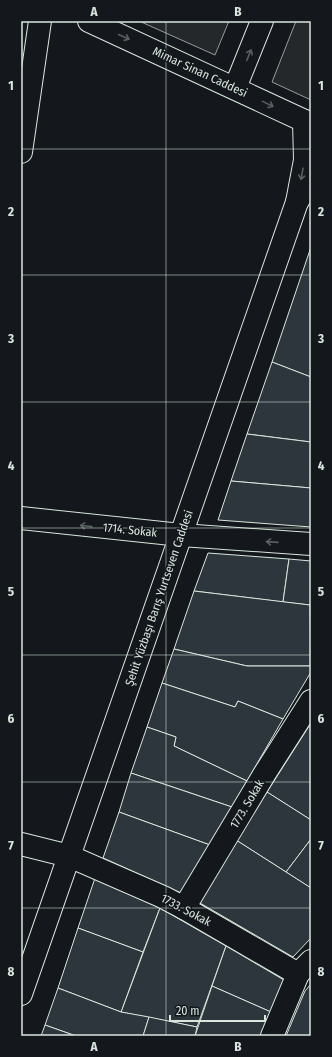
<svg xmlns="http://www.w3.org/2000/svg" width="332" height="1057" viewBox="0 0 332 1057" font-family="'Fira Sans Condensed',sans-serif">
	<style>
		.parking { fill: #24282b; stroke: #939e99 }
		.building { fill: #2c363c; stroke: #d8e6dc }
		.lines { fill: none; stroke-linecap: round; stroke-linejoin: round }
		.minor-casing { stroke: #d8e6dc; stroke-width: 24 }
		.major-casing { stroke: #d8e6dc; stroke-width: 24 }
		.minor { stroke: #14181c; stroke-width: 22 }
		.major { stroke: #14181c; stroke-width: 22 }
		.oneway { stroke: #59605f }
		.grid { fill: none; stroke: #d8e6dc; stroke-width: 1; stroke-opacity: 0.55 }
		.labels { text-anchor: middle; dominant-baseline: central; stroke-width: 3; stroke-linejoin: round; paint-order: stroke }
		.street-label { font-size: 12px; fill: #d8e6dc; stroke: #14181c }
		.neatline { fill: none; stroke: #d8e6dc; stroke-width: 1.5 }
		.grid-label { font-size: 13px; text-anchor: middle; font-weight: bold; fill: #d8e6dc }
	</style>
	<rect width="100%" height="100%" fill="#14181c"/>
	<!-- parking -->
	<g class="parking">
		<path d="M 139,21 L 229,21 L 215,55 Z"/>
		<path d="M 296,21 L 311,21 L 311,100 L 272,82 Z"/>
	</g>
	<!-- building -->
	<g class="building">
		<path d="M 311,247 L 311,377 L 272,362 Z"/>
		<path d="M 272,362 L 311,377 L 311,442 L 247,434 Z"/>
		<path d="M 247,434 L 311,442 L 311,488 L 231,481 Z"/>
		<path d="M 231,481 L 311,488 L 311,527 L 218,520 Z"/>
		<path d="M 208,553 L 289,559 L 283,602 L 194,591 Z"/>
		<path d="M 289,559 L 311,561 L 311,615 L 310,605 L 283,602 Z"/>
		<path d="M 194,591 L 310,605 L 311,666 L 247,666 L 174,649 Z"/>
		<path d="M 174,649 L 247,666 L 311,666 L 311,672 L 283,719 L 238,701 L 235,707 L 162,683 Z"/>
		<path d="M 162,683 L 235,707 L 238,701 L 283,719 L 247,781 L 174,746 L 176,737 L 147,727 Z"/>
		<path d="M 311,723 L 311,820 L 267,792 Z"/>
		<path d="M 147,727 L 176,737 L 174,746 L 247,781 L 232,807 L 131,773 Z"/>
		<path d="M 131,773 L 232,807 L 210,845 L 119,812 Z"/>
		<path d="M 267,792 L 311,820 L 311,839 L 286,872 L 236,840 Z"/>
		<path d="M 119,812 L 210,845 L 181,893 L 103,858 Z"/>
		<path d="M 311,839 L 311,888 L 286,872 Z"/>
		<path d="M 236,840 L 311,888 L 311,938 L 293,957 L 200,903 Z"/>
		<path d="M 95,878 L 160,908 L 143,952 L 78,928 Z"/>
		<path d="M 160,908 L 226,946 L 197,1027 L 121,1012 Z"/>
		<path d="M 78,928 L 143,952 L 121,1012 L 58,988 Z"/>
		<path d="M 226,946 L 284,980 L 271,1012 L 212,986 Z"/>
		<path d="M 311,984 L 311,1036 L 286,1036 L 305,991 Z"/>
		<path d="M 212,986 L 271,1012 L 261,1036 L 195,1036 Z"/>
		<path d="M 58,988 L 121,1012 L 149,1017 L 143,1036 L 76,1036 L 45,1025 Z"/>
		<path d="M 149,1017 L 197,1027 L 195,1036 L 143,1036 Z"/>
		<path d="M 45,1025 L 76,1036 L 41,1036 Z"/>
	</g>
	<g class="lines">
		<defs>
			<g id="minor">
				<path d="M 235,88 L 262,21"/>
				<path d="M 304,121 L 305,160 L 297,202 L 311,181"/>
				<path d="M 21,152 L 40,21"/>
				<path d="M 21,518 L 181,535 L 311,544"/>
				<path d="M 21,844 L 69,856 L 163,897 L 184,908 L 298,974"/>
				<path d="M 184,908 L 265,773 L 311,701"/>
				<path d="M 21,994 L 297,202"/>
				<path d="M 272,1036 L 298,974 L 311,961"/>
			</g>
			<path id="major" d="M 89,21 L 311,124"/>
		</defs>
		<!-- minor casing -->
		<use href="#minor" class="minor-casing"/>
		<!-- major casing -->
		<use href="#major" class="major-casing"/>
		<!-- minor -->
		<use href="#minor" class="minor"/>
		<!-- major -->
		<use href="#major" class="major"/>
	</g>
	<!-- one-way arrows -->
	<defs><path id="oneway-shaft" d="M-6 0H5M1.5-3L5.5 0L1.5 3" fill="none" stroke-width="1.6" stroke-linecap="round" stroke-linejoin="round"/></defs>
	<g class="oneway">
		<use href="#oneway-shaft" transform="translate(124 37) rotate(24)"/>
		<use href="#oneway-shaft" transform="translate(249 55) rotate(-68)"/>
		<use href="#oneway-shaft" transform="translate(268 104) rotate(26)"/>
		<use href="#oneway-shaft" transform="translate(302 174) rotate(100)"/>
		<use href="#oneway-shaft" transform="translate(86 526) rotate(-174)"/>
		<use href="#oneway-shaft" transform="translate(272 542) rotate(-176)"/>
	</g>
	<!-- grid -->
	<path class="grid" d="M 166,21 L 166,1036M 21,149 L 311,149M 21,275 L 311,275M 21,402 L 311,402M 21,528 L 311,528M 21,655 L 311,655M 21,782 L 311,782M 21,908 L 311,908"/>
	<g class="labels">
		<!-- street labels -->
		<g class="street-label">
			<text transform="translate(200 72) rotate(25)">Mimar Sinan Caddesi</text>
			<text transform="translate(130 530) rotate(6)">1714. Sokak</text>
			<text transform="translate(159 598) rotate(-71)">Şehit Yüzbaşı Barış Yurtseven Caddesi</text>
			<text transform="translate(247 804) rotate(-59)">1773. Sokak</text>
			<text transform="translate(186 910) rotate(28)">1733. Sokak</text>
		</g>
	</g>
	<!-- border -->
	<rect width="332" height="1057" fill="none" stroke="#14181c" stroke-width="44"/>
	<!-- scale -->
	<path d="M170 1015v6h95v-6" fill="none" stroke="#d8e6dc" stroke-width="2"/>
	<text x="176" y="1015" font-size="12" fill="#d8e6dc" stroke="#14181c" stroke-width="3" paint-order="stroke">20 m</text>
	<rect x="22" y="22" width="288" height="1013" class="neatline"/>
	<g class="grid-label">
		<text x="94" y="16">A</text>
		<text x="238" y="16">B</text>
		<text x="11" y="90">1</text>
		<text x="321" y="90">1</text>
		<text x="11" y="216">2</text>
		<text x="321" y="216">2</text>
		<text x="11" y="343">3</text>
		<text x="321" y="343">3</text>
		<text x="11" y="470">4</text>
		<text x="321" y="470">4</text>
		<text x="11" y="596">5</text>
		<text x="321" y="596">5</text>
		<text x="11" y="723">6</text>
		<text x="321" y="723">6</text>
		<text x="11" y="850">7</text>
		<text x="321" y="850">7</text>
		<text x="11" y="976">8</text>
		<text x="321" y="976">8</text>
		<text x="94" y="1051">A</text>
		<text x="238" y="1051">B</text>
	</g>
</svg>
